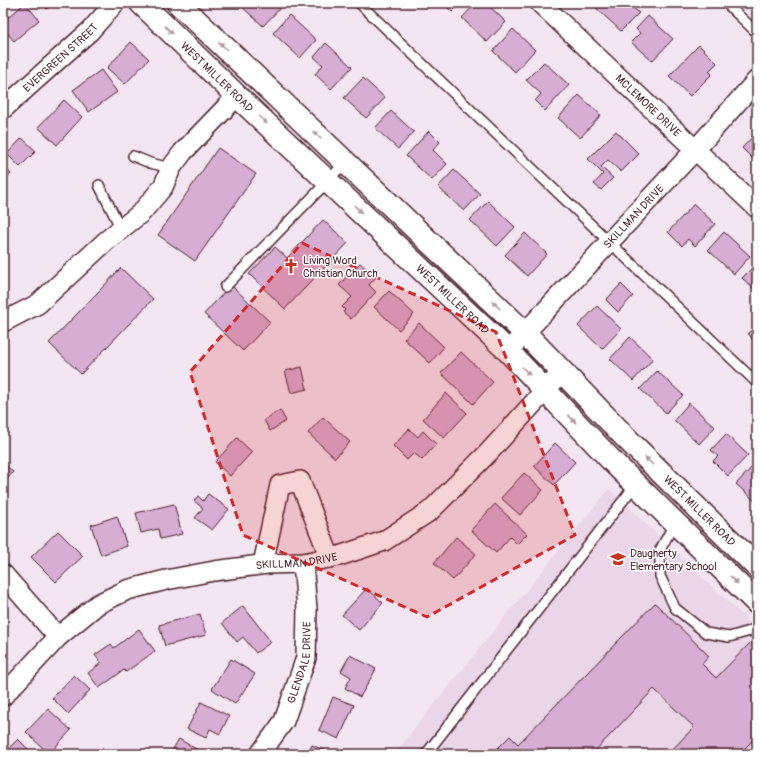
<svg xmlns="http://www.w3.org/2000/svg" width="760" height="757" viewBox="0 0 760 757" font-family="Pangolin,sans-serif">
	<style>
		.built { fill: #ebd5e9 }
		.building { fill: #d7add3; stroke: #4a1f2b }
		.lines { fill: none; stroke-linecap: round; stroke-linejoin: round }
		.lane-casing { stroke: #4a1f2b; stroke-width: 12 }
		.street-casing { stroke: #4a1f2b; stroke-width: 22 }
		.secondary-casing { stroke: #4a1f2b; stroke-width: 25 }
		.lane { stroke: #fff; stroke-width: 9 }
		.street { stroke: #fff; stroke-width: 19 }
		.secondary { stroke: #fff; stroke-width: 22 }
		.oneway { fill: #ae9aa0 }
		.marked { fill: #d62828; fill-opacity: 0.2; stroke: #d62828; stroke-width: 3; stroke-dasharray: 8 5; stroke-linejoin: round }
		.labels { text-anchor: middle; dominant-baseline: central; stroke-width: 3; stroke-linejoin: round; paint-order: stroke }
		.street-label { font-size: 11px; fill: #4a1f2b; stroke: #fff }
		.poi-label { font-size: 11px; fill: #4a1f2b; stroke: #fff; text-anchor: start }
	</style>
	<rect width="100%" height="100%" fill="#f3e6f2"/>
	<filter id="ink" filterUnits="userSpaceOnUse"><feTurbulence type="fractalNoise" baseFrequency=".025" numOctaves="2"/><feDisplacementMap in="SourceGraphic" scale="8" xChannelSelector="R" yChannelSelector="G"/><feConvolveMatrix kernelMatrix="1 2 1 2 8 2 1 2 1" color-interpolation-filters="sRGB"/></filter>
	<g filter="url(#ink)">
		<!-- built -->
		<path class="built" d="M 609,489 L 757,629 L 757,754 L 394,754 Z"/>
		<!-- building -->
		<g class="building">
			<path d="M 25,3 L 39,20 L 14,41 L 3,28 L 3,22 Z"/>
			<path d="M 41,3 L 52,3 L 47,9 Z"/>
			<path d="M 238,3 L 285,3 L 263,26 Z"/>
			<path d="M 443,3 L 461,3 L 452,12 Z"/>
			<path d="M 476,3 L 486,3 L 506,22 L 487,42 L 462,18 Z"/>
			<path d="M 598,3 L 628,3 L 639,13 L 621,31 L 595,7 Z"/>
			<path d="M 289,15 L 316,40 L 300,58 L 273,33 Z"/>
			<path d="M 648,16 L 673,39 L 652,61 L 631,42 L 640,33 L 636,29 Z"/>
			<path d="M 513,29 L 535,50 L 515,72 L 493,51 Z"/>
			<path d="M 131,42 L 149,59 L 125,84 L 107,68 Z"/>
			<path d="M 326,43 L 352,67 L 331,89 L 315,74 L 323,65 L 314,57 Z"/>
			<path d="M 699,45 L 717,63 L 709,71 L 712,74 L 690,96 L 669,76 Z"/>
			<path d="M 544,62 L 569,85 L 545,111 L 535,101 L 541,94 L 526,80 Z"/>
			<path d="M 101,70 L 117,92 L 89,112 L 73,90 Z"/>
			<path d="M 363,78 L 385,98 L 366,118 L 344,98 Z"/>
			<path d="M 579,95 L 601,115 L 580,138 L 558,118 Z"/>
			<path d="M 64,100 L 82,117 L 57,145 L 38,127 Z"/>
			<path d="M 391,111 L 414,132 L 398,149 L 375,128 Z"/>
			<path d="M 429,131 L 440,142 L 433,150 L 447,164 L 432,180 L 406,156 Z"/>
			<path d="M 616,131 L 639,154 L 621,172 L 608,160 L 601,167 L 613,178 L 601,190 L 594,184 L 603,174 L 588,159 Z"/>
			<path d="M 757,132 L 757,163 L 742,148 Z"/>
			<path d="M 22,138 L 36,151 L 20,167 L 7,154 Z"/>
			<path d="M 218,148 L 256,174 L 195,261 L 158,235 Z"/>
			<path d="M 3,165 L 11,174 L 3,182 Z"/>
			<path d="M 454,170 L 480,194 L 464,211 L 438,187 Z"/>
			<path d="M 488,201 L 515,227 L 497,246 L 470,220 Z"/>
			<path d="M 694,204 L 715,224 L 695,246 L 688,239 L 682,246 L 668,232 Z"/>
			<path d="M 323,220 L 348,243 L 285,309 L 249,274 L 275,247 L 287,258 Z"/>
			<path d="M 724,232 L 750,256 L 734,274 L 708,250 Z"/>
			<path d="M 525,233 L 547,254 L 527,276 L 505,255 Z"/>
			<path d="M 360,263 L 376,277 L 369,285 L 376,292 L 351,319 L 343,312 L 345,310 L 342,307 L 352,297 L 339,285 Z"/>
			<path d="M 757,263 L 757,292 L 742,278 Z"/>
			<path d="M 121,268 L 153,299 L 81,374 L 49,343 Z"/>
			<path d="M 621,284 L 633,296 L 618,312 L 606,300 Z"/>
			<path d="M 231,285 L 270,322 L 243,351 L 204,314 Z"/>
			<path d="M 389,291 L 414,314 L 399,330 L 374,307 Z"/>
			<path d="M 597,306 L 621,329 L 602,349 L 578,326 Z"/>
			<path d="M 419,323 L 444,347 L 430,363 L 404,339 Z"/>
			<path d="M 757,327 L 757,343 L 756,344 L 748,333 Z"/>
			<path d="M 630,337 L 653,359 L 633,381 L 610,359 Z"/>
			<path d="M 461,352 L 493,382 L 473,404 L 441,373 Z"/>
			<path d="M 302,367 L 307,389 L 291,393 L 285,371 Z"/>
			<path d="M 657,371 L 683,395 L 666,413 L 640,389 Z"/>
			<path d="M 446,393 L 467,413 L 444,438 L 423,419 Z"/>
			<path d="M 689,403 L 715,427 L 699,444 L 674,420 Z"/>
			<path d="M 280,410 L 286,421 L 270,431 L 264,420 Z"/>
			<path d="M 323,417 L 350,442 L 335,458 L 308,433 Z"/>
			<path d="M 409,429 L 418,437 L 423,431 L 436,444 L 422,460 L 414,453 L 407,460 L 393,446 Z"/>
			<path d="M 726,434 L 748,455 L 728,476 L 713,461 L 718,456 L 711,450 Z"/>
			<path d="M 237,438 L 252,452 L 230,476 L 215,462 Z"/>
			<path d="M 555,443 L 575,462 L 554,485 L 534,466 Z"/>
			<path d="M 3,463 L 13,472 L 3,484 Z"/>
			<path d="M 753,466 L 757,470 L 757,503 L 736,484 Z"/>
			<path d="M 524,473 L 543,490 L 520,515 L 501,498 Z"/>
			<path d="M 208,494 L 229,509 L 212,530 L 195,518 L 203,508 L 194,501 L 198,496 L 203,501 Z"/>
			<path d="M 174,504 L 182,534 L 160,539 L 158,529 L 141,533 L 136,513 Z"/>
			<path d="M 495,504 L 527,534 L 517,544 L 510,537 L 496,553 L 471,530 Z"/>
			<path d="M 117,516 L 127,546 L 101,555 L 91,525 Z"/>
			<path d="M 58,531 L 83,556 L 56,582 L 31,557 Z"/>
			<path d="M 456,537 L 476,554 L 453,580 L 434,563 Z"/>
			<path d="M 367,588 L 383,603 L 359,630 L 342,615 Z"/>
			<path d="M 655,603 L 709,656 L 702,664 L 716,678 L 752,641 L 757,646 L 757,736 L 739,754 L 668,754 L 694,727 L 654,689 L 592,754 L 492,754 L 510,736 L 518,744 Z"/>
			<path d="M 243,606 L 271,642 L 256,653 L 243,637 L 237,642 L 222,623 Z"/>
			<path d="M 200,614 L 206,635 L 165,646 L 159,625 Z"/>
			<path d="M 139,629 L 155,651 L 126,672 L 124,670 L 99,688 L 88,673 L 101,663 L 95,655 L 111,644 L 114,648 Z"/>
			<path d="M 350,655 L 376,669 L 360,697 L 345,688 L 351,677 L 341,671 Z"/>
			<path d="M 231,659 L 255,674 L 235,704 L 212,689 Z"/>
			<path d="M 74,675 L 90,690 L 68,714 L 52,698 Z"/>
			<path d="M 333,697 L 354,705 L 339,739 L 319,730 Z"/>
			<path d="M 201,702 L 229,716 L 220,734 L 210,729 L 206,738 L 187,729 Z"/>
			<path d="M 48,709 L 71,730 L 49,754 L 26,732 Z"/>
			<path d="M 18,739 L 33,754 L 3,754 Z"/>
			<path d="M 179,739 L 201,752 L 199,754 L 170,754 Z"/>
			<path d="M 312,745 L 332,754 L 308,754 Z"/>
		</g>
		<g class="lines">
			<defs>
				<g id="lane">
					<path d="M 359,3 L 757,383"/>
					<path d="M 726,3 L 757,33"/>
					<path d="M 133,156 L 150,163 L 171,168"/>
					<path d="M 99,185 L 121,229"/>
					<path d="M 225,287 L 328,181 L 345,162"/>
					<path d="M 675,522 L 660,550 L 660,576 L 675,608 L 706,633 L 729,637 L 750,631 L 757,627"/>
					<path d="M 426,754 L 636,484"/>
				</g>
				<g id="street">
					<path id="s1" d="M 540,3 L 757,208"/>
					<path id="s2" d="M 3,109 L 90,31 L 115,3"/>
					<path d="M 3,322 L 38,304 L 106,241 L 141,213 L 163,187 L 171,168 L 183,152 L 237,96"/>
					<path id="s3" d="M 508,351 L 696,149 L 757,80"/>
					<path d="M 263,564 L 280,485 L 300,481 L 330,558"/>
					<path d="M 3,574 L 58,637"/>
					<path id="s4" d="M 3,696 L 58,637 L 98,604 L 127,590 L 166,580 L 214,571 L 267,564 L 303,563 L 339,556 L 384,541 L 430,511 L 489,452 L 562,372"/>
					<path id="s5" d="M 260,754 L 284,721 L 306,658 L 307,609 L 303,563"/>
				</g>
				<g id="secondary">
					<path id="s6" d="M 141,3 L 237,96 L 508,351 L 615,464 L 757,603"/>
					<path id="s7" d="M 178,3 L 524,332 L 628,440 L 757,567"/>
				</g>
			</defs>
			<!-- lane casing -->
			<use href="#lane" class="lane-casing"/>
			<!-- street casing -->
			<use href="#street" class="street-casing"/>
			<!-- secondary casing -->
			<use href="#secondary" class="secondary-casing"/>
			<!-- lane -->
			<use href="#lane" class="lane"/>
			<!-- street -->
			<use href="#street" class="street"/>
			<!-- secondary -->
			<use href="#secondary" class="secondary"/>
		</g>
		<!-- one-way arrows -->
		<defs><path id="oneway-solid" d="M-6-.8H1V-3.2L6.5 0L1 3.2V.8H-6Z"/></defs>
		<g class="oneway">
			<use href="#oneway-solid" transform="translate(169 30) rotate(44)"/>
			<use href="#oneway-solid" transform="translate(223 46) rotate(-137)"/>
			<use href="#oneway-solid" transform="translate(263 120) rotate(43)"/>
			<use href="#oneway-solid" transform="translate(317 135) rotate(-136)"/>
			<use href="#oneway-solid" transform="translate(358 209) rotate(43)"/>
			<use href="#oneway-solid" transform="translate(496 305) rotate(-136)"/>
			<use href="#oneway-solid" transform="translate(526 371) rotate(47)"/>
			<use href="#oneway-solid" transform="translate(572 419) rotate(46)"/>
			<use href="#oneway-solid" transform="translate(649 461) rotate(-136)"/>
			<use href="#oneway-solid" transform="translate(734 580) rotate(45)"/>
		</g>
	</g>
	<!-- marked area -->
	<path class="marked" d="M 302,243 L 496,332 L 575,535 L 427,617 L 243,535 L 190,372 Z"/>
	<!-- icons -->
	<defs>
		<symbol id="church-bare" viewBox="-9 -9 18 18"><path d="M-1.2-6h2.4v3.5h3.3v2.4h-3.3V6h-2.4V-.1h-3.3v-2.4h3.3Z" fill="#c8321e" stroke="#fff" stroke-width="2.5" paint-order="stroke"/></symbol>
		<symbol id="school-bare" viewBox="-9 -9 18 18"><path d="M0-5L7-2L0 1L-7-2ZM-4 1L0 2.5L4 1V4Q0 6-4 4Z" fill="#c8321e" stroke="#fff" stroke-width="2.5" paint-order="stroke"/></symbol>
	</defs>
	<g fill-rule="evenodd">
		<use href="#church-bare" x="280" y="255" width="22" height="22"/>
		<use href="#school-bare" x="607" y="548" width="22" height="22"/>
	</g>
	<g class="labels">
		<!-- street labels -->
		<g class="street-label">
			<text stroke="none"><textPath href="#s2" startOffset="77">EVERGREEN STREET</textPath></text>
			<text stroke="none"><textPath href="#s6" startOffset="106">WEST MILLER ROAD</textPath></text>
			<text stroke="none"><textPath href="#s1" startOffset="149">MCLEMORE DRIVE</textPath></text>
			<text stroke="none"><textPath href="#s3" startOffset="184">SKILLMAN DRIVE</textPath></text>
			<text stroke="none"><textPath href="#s6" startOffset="430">WEST MILLER ROAD</textPath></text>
			<text stroke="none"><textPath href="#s7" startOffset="728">WEST MILLER ROAD</textPath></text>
			<text stroke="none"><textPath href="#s4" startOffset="337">SKILLMAN DRIVE</textPath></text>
			<text stroke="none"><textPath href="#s5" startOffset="102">GLENDALE DRIVE</textPath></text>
		</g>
		<!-- poi labels -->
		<g class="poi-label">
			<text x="303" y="260">Living Word<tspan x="303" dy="13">Christian Church</tspan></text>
			<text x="630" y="553">Daugherty<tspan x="630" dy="13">Elementary School</tspan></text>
		</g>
	</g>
	<!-- margin -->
	<rect width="760" height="757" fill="none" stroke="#fff" stroke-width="16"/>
	<rect x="8" y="8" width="744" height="741" fill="none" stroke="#4a1f2b" stroke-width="1.5" filter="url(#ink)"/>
</svg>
